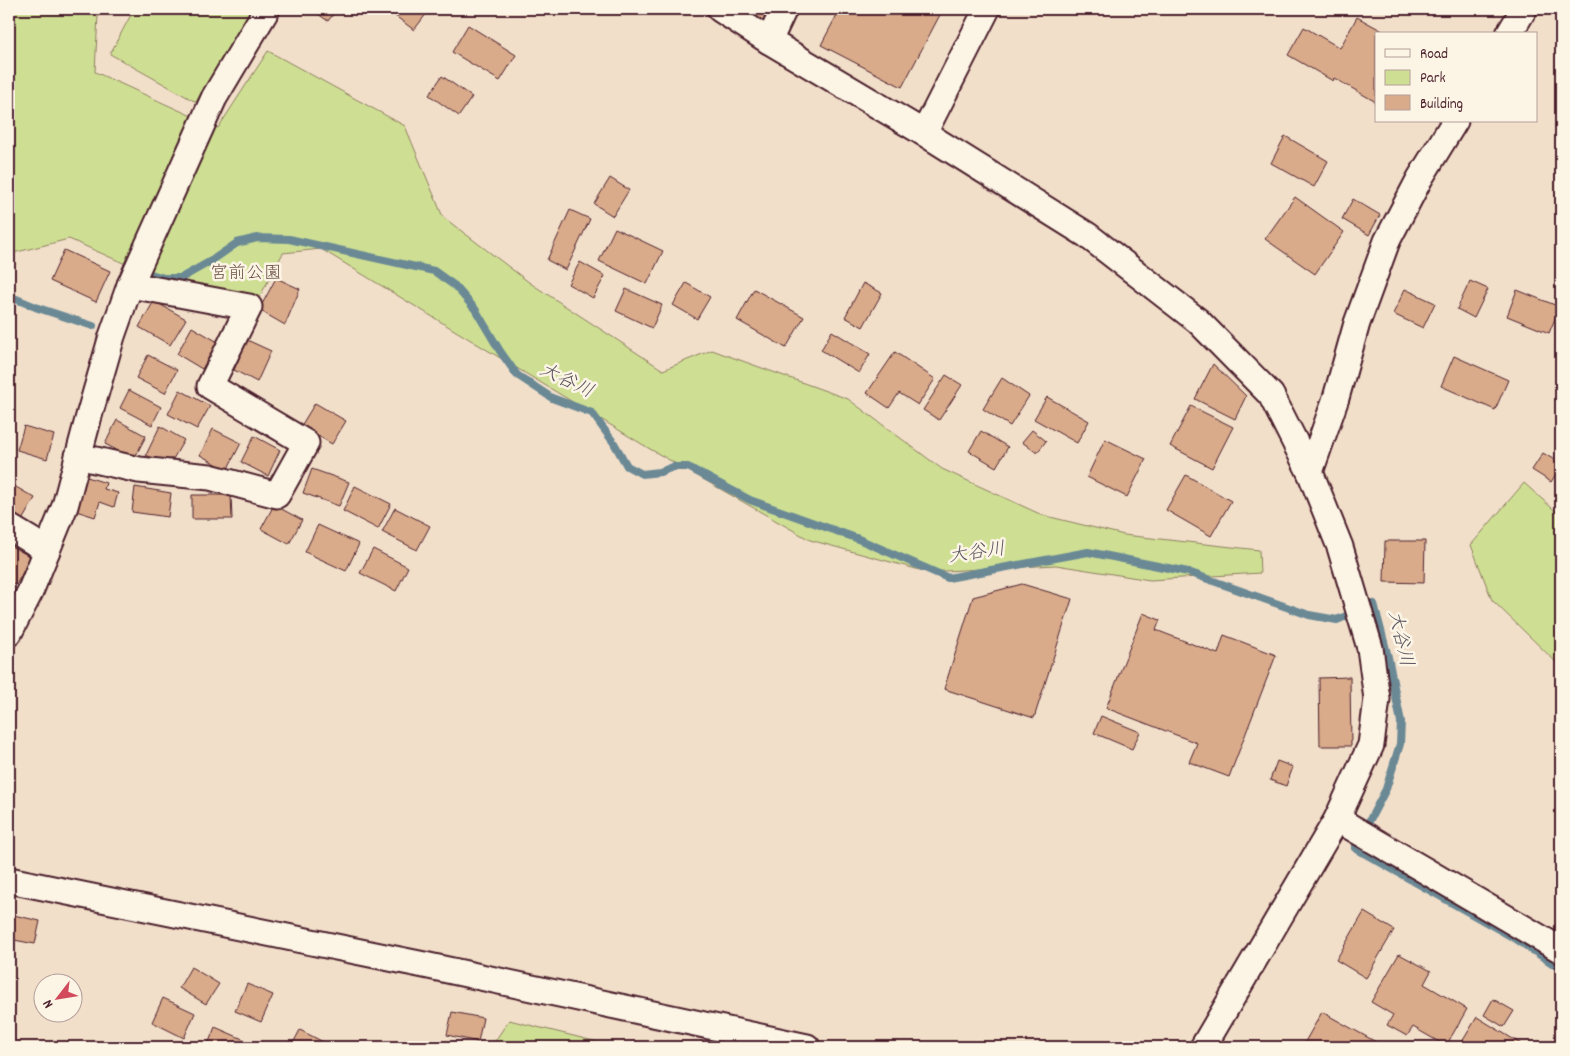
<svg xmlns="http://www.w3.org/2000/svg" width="1570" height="1056" viewBox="0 0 1570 1056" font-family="Dekko,'Klee One',sans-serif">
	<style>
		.green { fill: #cedf93; stroke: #8c7f5f }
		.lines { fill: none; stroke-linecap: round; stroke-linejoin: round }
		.stream { stroke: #6a8995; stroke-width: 8 }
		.building { fill: #d9ab8b; stroke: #4a1f2b }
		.minor-casing { stroke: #4a1f2b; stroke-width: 29 }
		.minor { stroke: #fcf5e5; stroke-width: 25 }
		.labels { text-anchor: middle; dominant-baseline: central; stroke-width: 5; stroke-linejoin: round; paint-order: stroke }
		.park-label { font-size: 18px; fill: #6b4f45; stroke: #fcf5e5 }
		.water-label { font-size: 19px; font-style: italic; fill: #5a5460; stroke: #fcf5e5 }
	</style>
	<rect width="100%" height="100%" fill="#f2dfca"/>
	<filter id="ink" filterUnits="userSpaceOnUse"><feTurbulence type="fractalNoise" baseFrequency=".02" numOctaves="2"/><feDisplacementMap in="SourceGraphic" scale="10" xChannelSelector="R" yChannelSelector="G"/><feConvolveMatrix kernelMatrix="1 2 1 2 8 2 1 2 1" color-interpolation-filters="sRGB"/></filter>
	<g filter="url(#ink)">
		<!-- green -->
		<g class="green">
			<path d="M 9,9 L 92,9 L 98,15 L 95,72 L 218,128 L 268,51 L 405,126 L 443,217 L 530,283 L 663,370 L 712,350 L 848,399 L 942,469 L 1042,515 L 1124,535 L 1259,550 L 1260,573 L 1150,580 L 1056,565 L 927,572 L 810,540 L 650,449 L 321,249 L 283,253 L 259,298 L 173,285 L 69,239 L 9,254 Z"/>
			<path d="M 134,9 L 252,9 L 196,102 L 110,54 Z"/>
			<path d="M 1524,483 L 1561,516 L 1561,667 L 1492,600 L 1471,545 Z"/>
			<path d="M 509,1020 L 618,1047 L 491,1047 Z"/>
		</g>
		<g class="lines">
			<!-- stream -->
			<g class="stream">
				<path d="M 144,272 L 164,278 L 181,278 L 211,261 L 237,243 L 257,238 L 289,239 L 434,271 L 455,286 L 475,309 L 500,351 L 517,375 L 552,398 L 592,413 L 614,443 L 627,466 L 642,474 L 660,472 L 673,467 L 688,467 L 750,500 L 856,538 L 948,578 L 1088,552 L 1188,572 L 1309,615 L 1337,620 L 1374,604 L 1388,657 L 1401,722 L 1400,744 L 1386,789 L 1355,848 L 1516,939 L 1561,969"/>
				<path d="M 9,296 L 38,308 L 93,326"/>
			</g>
		</g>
		<!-- building -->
		<g class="building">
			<path d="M 311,9 L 337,9 L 328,21 Z"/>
			<path d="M 386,9 L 430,9 L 414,30 Z"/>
			<path d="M 748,9 L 769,9 L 763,21 L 745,13 Z"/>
			<path d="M 840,9 L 943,9 L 902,87 L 821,45 Z"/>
			<path d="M 1357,17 L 1388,34 L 1376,34 L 1376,102 L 1334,78 L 1333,81 L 1288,55 L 1304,27 L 1340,48 Z"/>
			<path d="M 468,25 L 516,55 L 500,81 L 452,52 Z"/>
			<path d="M 442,76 L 472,97 L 459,116 L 429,95 Z"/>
			<path d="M 1285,136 L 1328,161 L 1314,187 L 1271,163 Z"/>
			<path d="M 610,178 L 629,190 L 613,216 L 594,204 Z"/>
			<path d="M 1295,197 L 1344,232 L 1315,274 L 1265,239 Z"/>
			<path d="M 1353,199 L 1380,215 L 1369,235 L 1342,219 Z"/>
			<path d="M 570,210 L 590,219 L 566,270 L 547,260 Z"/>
			<path d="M 615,228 L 663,251 L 647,284 L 599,261 Z"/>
			<path d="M 64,250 L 110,271 L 96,302 L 50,281 Z"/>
			<path d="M 580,262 L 605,276 L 593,298 L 568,284 Z"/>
			<path d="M 276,278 L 300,289 L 285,325 L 259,310 Z"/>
			<path d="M 1470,281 L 1488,289 L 1474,318 L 1457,309 Z"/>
			<path d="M 686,283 L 710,297 L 697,319 L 673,305 Z"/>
			<path d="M 863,283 L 882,293 L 863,327 L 845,317 Z"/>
			<path d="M 626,289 L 662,305 L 652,328 L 616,311 Z"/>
			<path d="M 754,289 L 804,317 L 786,348 L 737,320 Z"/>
			<path d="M 1405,289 L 1435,303 L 1423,328 L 1393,314 Z"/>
			<path d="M 1517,290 L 1560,307 L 1549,333 L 1507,316 Z"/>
			<path d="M 154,301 L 186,319 L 170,345 L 139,327 Z"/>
			<path d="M 192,327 L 218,342 L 202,369 L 177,354 Z"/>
			<path d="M 832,331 L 870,354 L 859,373 L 821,350 Z"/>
			<path d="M 247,340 L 271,351 L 257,382 L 234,370 Z"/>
			<path d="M 895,352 L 935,379 L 918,405 L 899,393 L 889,408 L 867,393 Z"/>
			<path d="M 148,355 L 177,370 L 165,393 L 136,378 Z"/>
			<path d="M 1454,356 L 1508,380 L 1495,410 L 1441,386 Z"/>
			<path d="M 1213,364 L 1246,396 L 1235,419 L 1195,399 Z"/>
			<path d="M 946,375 L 962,385 L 939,420 L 923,410 Z"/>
			<path d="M 1002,378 L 1029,396 L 1010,426 L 983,409 Z"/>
			<path d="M 129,390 L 161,407 L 152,425 L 120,408 Z"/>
			<path d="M 180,390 L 210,406 L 197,429 L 168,414 Z"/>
			<path d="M 1047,397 L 1089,421 L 1077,443 L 1034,419 Z"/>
			<path d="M 315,403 L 346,421 L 332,444 L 301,426 Z"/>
			<path d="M 1191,406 L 1233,427 L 1212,468 L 1170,446 Z"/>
			<path d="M 117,420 L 146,436 L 134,459 L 105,444 Z"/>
			<path d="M 24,426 L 54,435 L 47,459 L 17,450 Z"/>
			<path d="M 160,426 L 184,440 L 173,459 L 157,460 L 146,455 Z"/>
			<path d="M 213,429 L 241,443 L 227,470 L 200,455 Z"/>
			<path d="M 1032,430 L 1046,441 L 1037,453 L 1022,442 Z"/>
			<path d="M 981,431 L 1008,447 L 996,467 L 969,451 Z"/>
			<path d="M 254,436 L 280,450 L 268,476 L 241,462 Z"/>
			<path d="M 1105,439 L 1146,459 L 1127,497 L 1087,477 Z"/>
			<path d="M 1543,453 L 1561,464 L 1561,466 L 1551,482 L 1532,470 Z"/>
			<path d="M 312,469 L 349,482 L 339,506 L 303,493 Z"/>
			<path d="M 1186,475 L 1231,501 L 1211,536 L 1166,510 Z"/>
			<path d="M 84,476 L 106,483 L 104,489 L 118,493 L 114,507 L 100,502 L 95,517 L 73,510 Z"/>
			<path d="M 9,483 L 35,498 L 21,522 L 9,515 Z"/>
			<path d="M 355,486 L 391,504 L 378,529 L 343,511 Z"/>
			<path d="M 135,487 L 171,493 L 168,517 L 132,512 Z"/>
			<path d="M 192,495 L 231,495 L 232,519 L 192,519 Z"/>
			<path d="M 274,505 L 302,520 L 289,544 L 261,529 Z"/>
			<path d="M 395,508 L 430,526 L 417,550 L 382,532 Z"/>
			<path d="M 318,525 L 359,544 L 346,571 L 305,552 Z"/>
			<path d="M 1385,541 L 1425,541 L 1424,583 L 1384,582 Z"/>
			<path d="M 9,545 L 31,557 L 16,585 L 9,581 Z"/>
			<path d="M 373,549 L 408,567 L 396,591 L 360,573 Z"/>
			<path d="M 1022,584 L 1072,599 L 1034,718 L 944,689 L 973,597 Z"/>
			<path d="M 1143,613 L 1160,620 L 1156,630 L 1218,654 L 1224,635 L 1276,655 L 1229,777 L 1189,762 L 1197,743 L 1106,708 Z"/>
			<path d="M 1350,677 L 1351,746 L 1320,746 L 1319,678 Z"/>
			<path d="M 1101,716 L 1140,732 L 1132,749 L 1094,733 Z"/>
			<path d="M 1277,761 L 1293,767 L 1286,786 L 1270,780 Z"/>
			<path d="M 1364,912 L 1394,930 L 1366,978 L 1336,960 Z"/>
			<path d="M 9,914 L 40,921 L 35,944 L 9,939 Z"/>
			<path d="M 1399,954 L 1431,971 L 1424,984 L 1467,1009 L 1446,1046 L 1413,1027 L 1407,1036 L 1387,1025 L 1393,1015 L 1371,1002 Z"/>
			<path d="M 191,967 L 219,984 L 206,1004 L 179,988 Z"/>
			<path d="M 247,984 L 273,995 L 261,1022 L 235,1011 Z"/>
			<path d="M 163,998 L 195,1013 L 184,1038 L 152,1022 Z"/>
			<path d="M 1493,999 L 1514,1011 L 1504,1027 L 1484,1015 Z"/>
			<path d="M 452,1012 L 483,1018 L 478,1042 L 447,1035 Z"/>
			<path d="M 1322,1012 L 1385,1047 L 1302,1047 Z"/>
			<path d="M 1477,1017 L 1526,1047 L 1459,1047 Z"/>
			<path d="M 215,1027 L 245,1040 L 242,1047 L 207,1047 Z"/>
			<path d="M 300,1030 L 333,1047 L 291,1047 Z"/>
		</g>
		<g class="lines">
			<defs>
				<g id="minor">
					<path d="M 720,9 L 769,41 L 924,133 L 1087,235 L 1198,321 L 1271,395 L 1310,472 L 1340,547 L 1370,648 L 1377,699 L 1371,745 L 1337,819 L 1203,1047"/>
					<path d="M 1509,34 L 1524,9"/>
					<path d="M 769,41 L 784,9"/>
					<path d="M 924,133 L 987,9"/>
					<path d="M 78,456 L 139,470 L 210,477 L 277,495 L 306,443 L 210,386 L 249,307 L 130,285"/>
					<path d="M 1310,472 L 1336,398 L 1357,323 L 1387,241 L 1420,178 L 1455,121"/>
					<path d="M 9,527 L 47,550"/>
					<path d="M 9,633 L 30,592 L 65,506 L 89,416 L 112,336 L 130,285 L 214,98 L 267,9"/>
					<path d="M 1337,819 L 1561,950"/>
					<path d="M 9,880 L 429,966 L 807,1047"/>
				</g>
			</defs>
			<!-- minor casing -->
			<use href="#minor" class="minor-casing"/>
			<!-- minor -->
			<use href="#minor" class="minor"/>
		</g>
	</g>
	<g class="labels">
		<!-- park labels -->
		<g class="park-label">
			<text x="246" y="274">宮前公園</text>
		</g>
		<!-- water labels -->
		<g class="water-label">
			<text transform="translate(566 382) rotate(26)">大谷川</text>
			<text transform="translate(977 554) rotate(-8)">大谷川</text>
			<text transform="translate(1399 639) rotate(77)">大谷川</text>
		</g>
	</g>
	<!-- margin -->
	<rect width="1570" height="1056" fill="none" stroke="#fcf5e5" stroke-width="30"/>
	<rect x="15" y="15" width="1540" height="1026" fill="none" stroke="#4a1f2b" stroke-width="2" filter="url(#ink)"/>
	<!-- legend -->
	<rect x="1375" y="32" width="162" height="90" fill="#fcf5e5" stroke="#b59f9b"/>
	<rect x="1385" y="49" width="25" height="8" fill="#fcf5e5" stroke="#b59f9b"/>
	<text x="1420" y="58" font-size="15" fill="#4a1f2b">Road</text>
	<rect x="1385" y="70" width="25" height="15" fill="#cedf93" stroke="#b59f9b"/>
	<text x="1420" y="82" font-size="15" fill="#4a1f2b">Park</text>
	<rect x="1385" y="95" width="25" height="15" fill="#d9ab8b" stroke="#b59f9b"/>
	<text x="1420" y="108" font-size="15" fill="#4a1f2b">Building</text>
	<!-- north arrow -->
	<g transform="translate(58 998) rotate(239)"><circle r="24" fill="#fcf5e5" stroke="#b59f9b"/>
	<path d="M0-4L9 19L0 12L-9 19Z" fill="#d1495b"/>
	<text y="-8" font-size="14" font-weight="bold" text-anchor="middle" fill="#4a1f2b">N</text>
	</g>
</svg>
